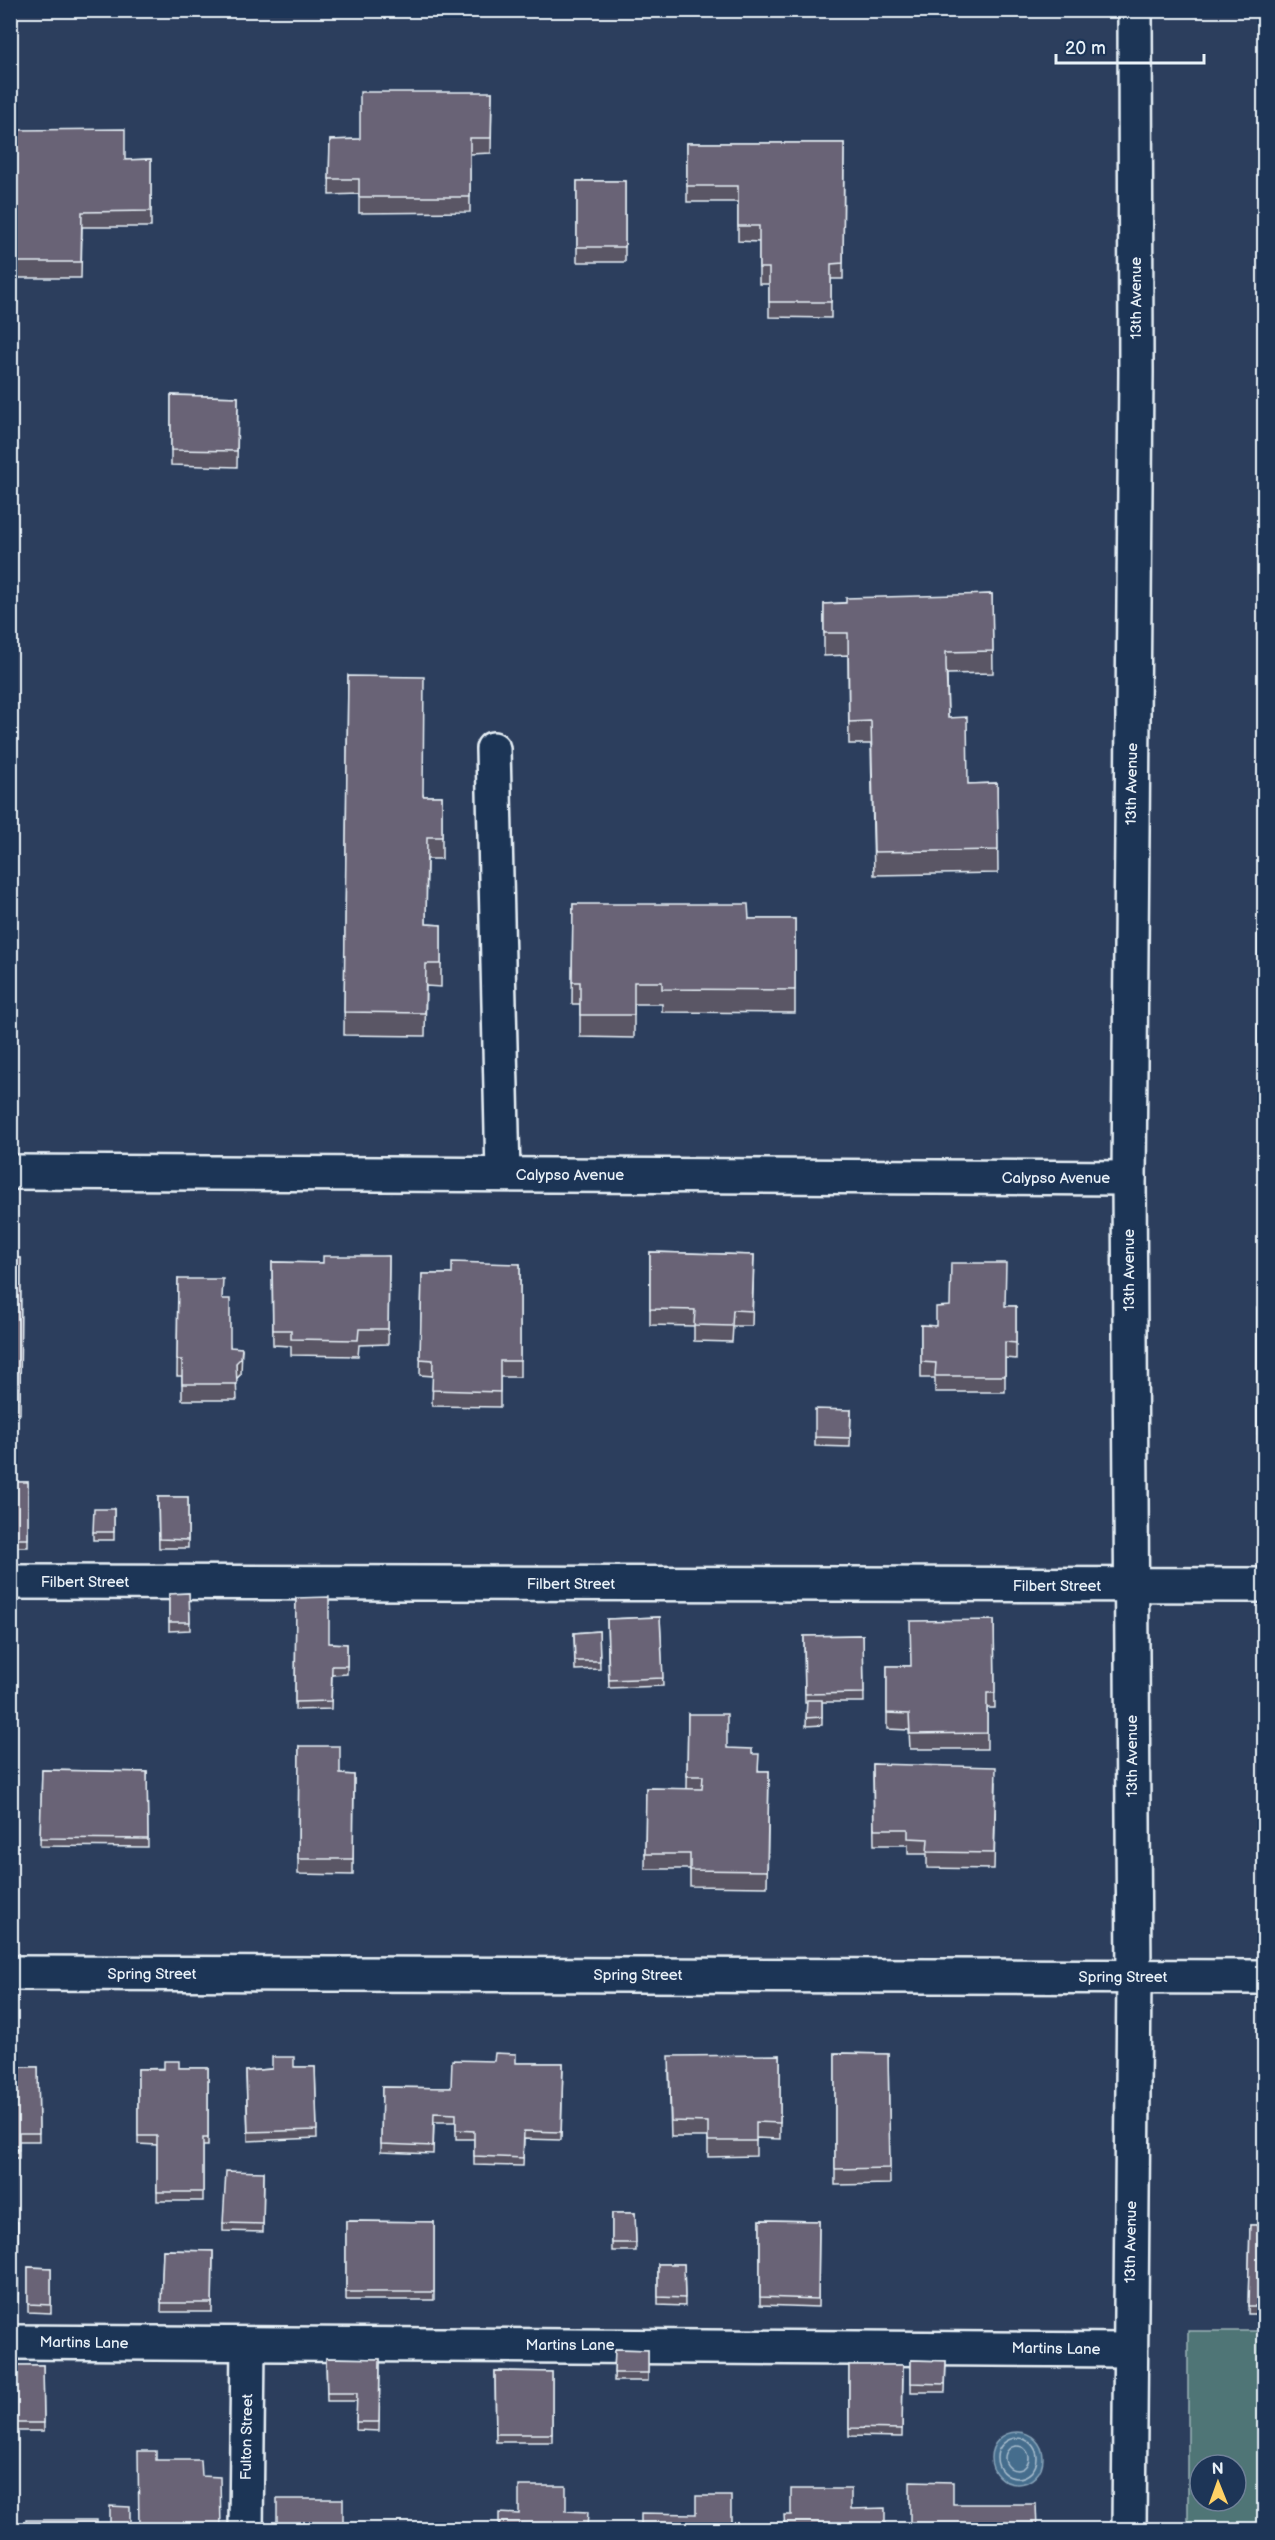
<svg xmlns="http://www.w3.org/2000/svg" width="1275" height="2540" viewBox="0 0 1275 2540" font-family="'Balsamiq Sans',sans-serif">
	<style>
		.green { fill: #507576; stroke: #9cb3b7; stroke-width: 1.5; fill-rule: evenodd }
		.water { fill: #456d8d; stroke: #86a2b8; stroke-width: 1.5 }
		.lines { fill: none; stroke-linecap: round; stroke-linejoin: round }
		.shore { stroke: #a7bccd; stroke-width: 1.5 }
		.minor-casing { stroke: #e8f1f8; stroke-width: 38 }
		.minor { stroke: #1d3557; stroke-width: 33 }
		.wall { fill: #5a5665; stroke: #e8f1f8; stroke-width: 1.5 }
		.shaded-wall { fill: #4a4653; stroke: #e8f1f8; stroke-width: 1.5 }
		.building { fill: #696476; stroke: #e8f1f8; stroke-width: 1.5 }
		.labels { text-anchor: middle; dominant-baseline: central; stroke-width: 4.5; stroke-linejoin: round; paint-order: stroke }
		.street-label { font-size: 15px; fill: #e8f1f8; stroke: #1d3557 }
	</style>
	<rect width="100%" height="100%" fill="#2c3e5d"/>
	<filter id="ink" filterUnits="userSpaceOnUse"><feTurbulence type="fractalNoise" baseFrequency=".0167" numOctaves="2"/><feDisplacementMap in="SourceGraphic" scale="12" xChannelSelector="R" yChannelSelector="G"/><feConvolveMatrix kernelMatrix="1 2 1 2 8 2 1 2 1" color-interpolation-filters="sRGB"/></filter>
	<g filter="url(#ink)">
		<!-- green -->
		<path class="green" d="M 1188,2331 L 1264,2331 L 1264,2529 L 1188,2529 ZM 1200,2465 L 1236,2465 L 1236,2501 L 1200,2501 Z"/>
		<!-- water -->
		<circle class="water" cx="1017" cy="2458" r="26"/>
		<g class="lines">
			<!-- shore -->
			<g class="shore">
				<circle cx="1017" cy="2458" r="20"/>
				<circle cx="1017" cy="2458" r="12"/>
			</g>
			<defs>
				<g id="minor">
					<path d="M 493,749 L 503,1174"/>
					<path d="M 10,1172 L 1129,1178"/>
					<path d="M 10,1582 L 1264,1585"/>
					<path d="M 10,1973 L 1264,1977"/>
					<path d="M 10,2342 L 1130,2350"/>
					<path d="M 246,2530 L 248,2345"/>
					<path d="M 1129,2530 L 1134,1977 L 1129,1178 L 1136,372 L 1135,10"/>
				</g>
			</defs>
			<!-- minor casing -->
			<use href="#minor" class="minor-casing"/>
			<!-- minor -->
			<use href="#minor" class="minor"/>
		</g>
		<!-- wall -->
		<g class="wall">
			<path d="M 492,92 L 491,153 L 470,154 L 470,212 L 359,213 L 359,194 L 329,195 L 330,140 L 360,139 Z"/>
			<path d="M 10,135 L 125,160 L 151,159 L 151,227 L 82,227 L 81,278 L 11,278 Z"/>
			<path d="M 687,143 L 844,143 L 843,279 L 831,279 L 831,318 L 769,317 L 769,284 L 759,284 L 759,242 L 738,241 L 738,202 L 687,202 Z"/>
			<rect x="577" y="181" width="48" height="81"/>
			<path d="M 171,395 L 238,397 L 237,467 L 171,465 Z"/>
			<path d="M 992,594 L 993,673 L 947,674 L 948,718 L 968,784 L 997,783 L 998,873 L 874,875 L 871,744 L 849,744 L 848,655 L 824,656 L 824,604 Z"/>
			<path d="M 348,676 L 424,796 L 442,796 L 442,859 L 427,859 L 426,924 L 441,925 L 441,987 L 426,986 L 425,1036 L 344,1035 Z"/>
			<path d="M 573,904 L 749,919 L 795,919 L 795,1013 L 662,1012 L 662,1004 L 634,1004 L 634,1038 L 580,1037 L 580,1004 L 572,1004 Z"/>
			<rect x="1258" y="926" width="6" height="142"/>
			<path d="M 650,1252 L 754,1255 L 752,1326 L 733,1326 L 732,1342 L 694,1341 L 694,1326 L 650,1325 Z"/>
			<path d="M 389,1256 L 388,1344 L 359,1345 L 358,1356 L 291,1355 L 291,1346 L 273,1345 L 272,1262 L 323,1263 Z"/>
			<path d="M 10,1258 L 21,1258 L 20,1414 L 10,1414 Z"/>
			<path d="M 520,1264 L 520,1377 L 500,1377 L 500,1407 L 432,1406 L 433,1376 L 420,1375 L 422,1274 L 452,1274 Z"/>
			<path d="M 178,1279 L 223,1299 L 230,1347 L 241,1374 L 236,1379 L 237,1400 L 182,1400 L 182,1376 L 177,1376 Z"/>
			<path d="M 1005,1306 L 1016,1306 L 1016,1359 L 1005,1358 L 1005,1392 L 935,1392 L 935,1378 L 921,1378 L 921,1325 L 936,1326 Z"/>
			<rect x="1257" y="1308" width="7" height="142"/>
			<path d="M 851,1410 L 850,1447 L 815,1446 L 815,1437 Z"/>
			<rect x="10" y="1482" width="18" height="65"/>
			<path d="M 158,1497 L 188,1497 L 188,1548 L 159,1548 Z"/>
			<path d="M 114,1509 L 114,1540 L 93,1540 L 93,1532 Z"/>
			<path d="M 189,1593 L 190,1630 L 169,1631 L 169,1594 Z"/>
			<path d="M 296,1598 L 329,1643 L 347,1644 L 347,1674 L 332,1675 L 331,1709 L 295,1710 Z"/>
			<path d="M 660,1617 L 663,1686 L 609,1688 L 607,1619 Z"/>
			<path d="M 994,1620 L 995,1708 L 987,1708 L 987,1749 L 910,1749 L 909,1730 L 887,1729 L 887,1666 L 911,1666 Z"/>
			<path d="M 599,1631 L 600,1669 L 575,1670 L 574,1633 Z"/>
			<path d="M 863,1635 L 864,1702 L 822,1702 L 822,1725 L 806,1726 L 807,1703 L 805,1703 L 804,1636 Z"/>
			<path d="M 688,1714 L 727,1748 L 752,1754 L 759,1771 L 769,1771 L 767,1887 L 690,1886 L 690,1869 L 645,1869 L 646,1788 L 687,1789 Z"/>
			<path d="M 299,1746 L 340,1774 L 354,1775 L 353,1875 L 298,1874 Z"/>
			<path d="M 873,1764 L 996,1782 L 994,1869 L 927,1868 L 927,1854 L 908,1854 L 908,1845 L 874,1845 Z"/>
			<path d="M 42,1770 L 147,1772 L 148,1847 L 40,1846 Z"/>
			<path d="M 835,2053 L 888,2054 L 890,2184 L 835,2185 Z"/>
			<path d="M 780,2055 L 780,2139 L 756,2138 L 756,2156 L 708,2157 L 708,2137 L 671,2137 L 669,2071 Z"/>
			<path d="M 516,2063 L 563,2063 L 561,2140 L 524,2139 L 523,2166 L 474,2165 L 474,2139 L 456,2139 L 456,2122 L 434,2122 L 433,2154 L 381,2152 L 382,2087 L 451,2088 Z"/>
			<path d="M 10,2067 L 38,2067 L 39,2141 L 19,2141 L 19,2158 L 10,2158 Z"/>
			<path d="M 294,2067 L 315,2067 L 317,2138 L 248,2141 L 246,2071 Z"/>
			<path d="M 179,2068 L 208,2068 L 208,2146 L 203,2146 L 203,2201 L 157,2201 L 157,2145 L 138,2144 L 138,2069 Z"/>
			<path d="M 264,2172 L 263,2232 L 223,2231 L 223,2223 Z"/>
			<path d="M 612,2213 L 635,2213 L 636,2251 L 612,2251 Z"/>
			<path d="M 760,2220 L 819,2221 L 818,2307 L 760,2305 Z"/>
			<path d="M 346,2221 L 434,2222 L 434,2300 L 346,2300 Z"/>
			<rect x="10" y="2222" width="8" height="81"/>
			<path d="M 1250,2225 L 1264,2225 L 1264,2314 L 1248,2314 Z"/>
			<path d="M 163,2250 L 213,2251 L 212,2312 L 161,2312 Z"/>
			<path d="M 658,2264 L 684,2264 L 685,2306 L 658,2305 Z"/>
			<path d="M 28,2267 L 51,2268 L 51,2313 L 28,2312 Z"/>
			<path d="M 615,2349 L 648,2350 L 648,2381 L 614,2381 Z"/>
			<path d="M 326,2358 L 380,2359 L 379,2431 L 356,2430 L 357,2401 L 327,2401 Z"/>
			<path d="M 911,2360 L 946,2361 L 945,2392 L 911,2392 Z"/>
			<path d="M 10,2365 L 43,2365 L 44,2431 L 10,2431 Z"/>
			<path d="M 849,2365 L 903,2365 L 902,2437 L 849,2436 Z"/>
			<path d="M 495,2371 L 552,2372 L 552,2442 L 496,2442 Z"/>
		</g>
		<!-- shaded-wall -->
		<path class="shaded-wall" d="M 242,1348 L 241,1374 L 236,1379 L 236,1363 Z"/>
		<!-- building -->
		<g class="building">
			<path d="M 360,92 L 492,92 L 491,138 L 470,138 L 470,197 L 359,197 L 359,179 L 329,179 L 330,140 L 360,139 Z"/>
			<path d="M 125,129 L 125,160 L 151,159 L 151,211 L 82,212 L 81,262 L 11,262 L 10,135 L 15,135 L 15,130 Z"/>
			<path d="M 687,143 L 844,143 L 843,263 L 831,264 L 831,302 L 769,302 L 769,268 L 759,268 L 759,226 L 738,226 L 738,186 L 687,186 Z"/>
			<rect x="577" y="181" width="48" height="66"/>
			<path d="M 171,395 L 238,397 L 237,451 L 171,450 Z"/>
			<path d="M 992,594 L 993,651 L 946,652 L 946,664 L 948,718 L 967,717 L 968,784 L 997,783 L 998,850 L 874,852 L 871,721 L 849,722 L 848,633 L 824,633 L 824,604 L 846,603 L 846,598 Z"/>
			<path d="M 348,676 L 424,677 L 423,796 L 442,796 L 442,837 L 427,837 L 426,924 L 441,925 L 441,964 L 426,964 L 425,1013 L 344,1012 Z"/>
			<path d="M 573,904 L 748,904 L 749,919 L 795,919 L 795,990 L 662,989 L 662,982 L 634,982 L 634,1015 L 580,1015 L 580,982 L 572,982 Z"/>
			<rect x="1258" y="926" width="6" height="126"/>
			<path d="M 650,1252 L 754,1255 L 752,1311 L 733,1310 L 732,1326 L 694,1325 L 695,1310 L 650,1309 Z"/>
			<path d="M 323,1256 L 389,1256 L 388,1329 L 359,1329 L 358,1340 L 291,1339 L 291,1330 L 273,1330 L 272,1262 L 323,1263 Z"/>
			<path d="M 10,1258 L 21,1258 L 20,1398 L 10,1398 Z"/>
			<path d="M 452,1262 L 520,1264 L 520,1361 L 500,1361 L 500,1392 L 432,1390 L 433,1360 L 420,1359 L 422,1274 L 452,1274 Z"/>
			<path d="M 951,1263 L 1006,1263 L 1005,1306 L 1016,1306 L 1016,1343 L 1005,1342 L 1005,1376 L 935,1376 L 936,1363 L 921,1362 L 921,1325 L 936,1326 L 936,1307 L 950,1306 Z"/>
			<path d="M 178,1279 L 223,1279 L 222,1299 L 230,1299 L 230,1347 L 242,1348 L 241,1358 L 236,1363 L 237,1384 L 182,1384 L 182,1360 L 177,1360 Z"/>
			<rect x="1257" y="1308" width="7" height="126"/>
			<path d="M 815,1409 L 851,1410 L 850,1438 L 815,1437 Z"/>
			<rect x="10" y="1482" width="18" height="57"/>
			<path d="M 158,1497 L 188,1497 L 188,1540 L 159,1539 Z"/>
			<path d="M 94,1509 L 114,1509 L 114,1532 L 93,1532 Z"/>
			<path d="M 189,1593 L 190,1622 L 169,1622 L 169,1594 Z"/>
			<path d="M 329,1597 L 329,1643 L 347,1644 L 347,1666 L 332,1666 L 331,1701 L 295,1702 L 296,1598 Z"/>
			<path d="M 660,1617 L 663,1678 L 609,1680 L 607,1619 Z"/>
			<path d="M 994,1620 L 995,1693 L 987,1693 L 987,1733 L 910,1734 L 909,1714 L 887,1713 L 887,1666 L 911,1666 L 910,1621 Z"/>
			<path d="M 599,1631 L 600,1661 L 575,1661 L 574,1633 Z"/>
			<path d="M 863,1635 L 864,1693 L 805,1694 L 804,1636 Z"/>
			<path d="M 807,1700 L 822,1700 L 822,1717 L 806,1718 Z"/>
			<path d="M 688,1714 L 727,1714 L 727,1748 L 752,1749 L 752,1754 L 759,1754 L 758,1771 L 769,1771 L 767,1871 L 690,1870 L 690,1854 L 645,1854 L 646,1788 L 702,1789 L 703,1776 L 687,1776 Z"/>
			<path d="M 299,1746 L 340,1746 L 340,1774 L 354,1775 L 353,1859 L 298,1859 Z"/>
			<path d="M 873,1764 L 996,1767 L 994,1853 L 927,1852 L 928,1839 L 908,1838 L 908,1829 L 874,1829 Z"/>
			<path d="M 42,1770 L 147,1772 L 148,1839 L 40,1838 Z"/>
			<path d="M 495,2053 L 516,2054 L 516,2063 L 563,2063 L 561,2132 L 524,2131 L 523,2158 L 474,2156 L 474,2131 L 456,2130 L 456,2114 L 434,2113 L 433,2146 L 381,2144 L 382,2087 L 451,2088 L 452,2060 L 494,2061 Z"/>
			<path d="M 835,2053 L 888,2054 L 890,2168 L 835,2169 Z"/>
			<path d="M 780,2055 L 780,2123 L 756,2122 L 756,2141 L 708,2141 L 708,2122 L 671,2121 L 669,2056 Z"/>
			<path d="M 272,2057 L 294,2057 L 294,2067 L 315,2067 L 317,2130 L 248,2132 L 246,2071 L 272,2069 Z"/>
			<path d="M 164,2061 L 179,2061 L 179,2068 L 208,2068 L 208,2138 L 203,2138 L 203,2192 L 157,2192 L 157,2136 L 138,2136 L 138,2069 L 164,2069 Z"/>
			<path d="M 10,2067 L 38,2067 L 39,2133 L 19,2133 L 19,2150 L 10,2149 Z"/>
			<path d="M 226,2171 L 264,2172 L 263,2224 L 223,2223 Z"/>
			<path d="M 612,2213 L 635,2213 L 636,2243 L 612,2243 Z"/>
			<path d="M 760,2220 L 819,2221 L 818,2299 L 760,2297 Z"/>
			<path d="M 346,2221 L 434,2222 L 434,2292 L 346,2292 Z"/>
			<rect x="10" y="2222" width="8" height="72"/>
			<path d="M 1250,2225 L 1264,2225 L 1264,2306 L 1248,2306 Z"/>
			<path d="M 163,2250 L 213,2251 L 212,2303 L 161,2303 Z"/>
			<path d="M 658,2264 L 684,2264 L 685,2298 L 658,2297 Z"/>
			<path d="M 28,2267 L 51,2268 L 51,2305 L 28,2304 Z"/>
			<path d="M 615,2349 L 648,2350 L 648,2373 L 614,2373 Z"/>
			<path d="M 326,2358 L 380,2359 L 379,2422 L 356,2422 L 357,2393 L 327,2393 Z"/>
			<path d="M 911,2360 L 946,2361 L 945,2384 L 911,2383 Z"/>
			<path d="M 10,2365 L 43,2365 L 44,2423 L 10,2423 Z"/>
			<path d="M 849,2365 L 903,2365 L 902,2429 L 849,2428 Z"/>
			<path d="M 495,2371 L 552,2372 L 552,2434 L 496,2434 Z"/>
			<path d="M 138,2451 L 156,2451 L 156,2460 L 201,2460 L 202,2476 L 220,2477 L 221,2529 L 139,2529 Z"/>
			<path d="M 910,2481 L 953,2482 L 953,2504 L 1036,2504 L 1037,2529 L 910,2529 Z"/>
			<path d="M 519,2486 L 566,2486 L 566,2511 L 588,2512 L 587,2529 L 499,2529 L 499,2513 L 519,2514 Z"/>
			<path d="M 791,2489 L 851,2489 L 851,2509 L 885,2508 L 885,2529 L 785,2529 L 784,2515 L 791,2515 Z"/>
			<path d="M 696,2496 L 731,2496 L 731,2529 L 641,2529 L 641,2513 L 696,2514 Z"/>
			<rect x="277" y="2499" width="66" height="30"/>
			<path d="M 110,2506 L 130,2507 L 130,2529 L 110,2529 Z"/>
			<rect x="26" y="2520" width="71" height="9"/>
		</g>
	</g>
	<g class="labels">
		<!-- street labels -->
		<g class="street-label">
			<text transform="translate(1136 298) rotate(-90)">13th Avenue</text>
			<text transform="translate(1132 784) rotate(-89)">13th Avenue</text>
			<text x="570" y="1175">Calypso Avenue</text>
			<text x="1056" y="1178">Calypso Avenue</text>
			<text transform="translate(1129 1270) rotate(-90)">13th Avenue</text>
			<text x="85" y="1582">Filbert Street</text>
			<text x="571" y="1584">Filbert Street</text>
			<text x="1057" y="1586">Filbert Street</text>
			<text transform="translate(1132 1756) rotate(-90)">13th Avenue</text>
			<text x="152" y="1974">Spring Street</text>
			<text x="638" y="1975">Spring Street</text>
			<text x="1123" y="1977">Spring Street</text>
			<text transform="translate(1131 2242) rotate(-89)">13th Avenue</text>
			<text transform="translate(84 2343) rotate(1)">Martins Lane</text>
			<text x="570" y="2345">Martins Lane</text>
			<text transform="translate(1056 2349) rotate(1)">Martins Lane</text>
			<text transform="translate(247 2437) rotate(-89)">Fulton Street</text>
		</g>
	</g>
	<!-- margin -->
	<rect width="1275" height="2540" fill="none" stroke="#1d3557" stroke-width="36"/>
	<rect x="18" y="18" width="1239" height="2504" fill="none" stroke="#e8f1f8" stroke-width="2" filter="url(#ink)"/>
	<!-- north arrow -->
	<g transform="translate(1218 2483) rotate(359)"><circle r="28" fill="#1d3557" stroke="#6e8097" stroke-width="1.5"/>
	<path d="M0-4.5L10 22L0 15L-10 22Z" fill="#ffd166"/>
	<text y="-9" font-size="16" font-weight="bold" text-anchor="middle" fill="#e8f1f8">N</text>
	</g>
	<!-- scale -->
	<path d="M1056 54v9h148v-9" fill="none" stroke="#e8f1f8" stroke-width="3"/>
	<text x="1065" y="54" font-size="18" fill="#e8f1f8" stroke="#1d3557" stroke-width="4.5" paint-order="stroke">20 m</text>
</svg>
